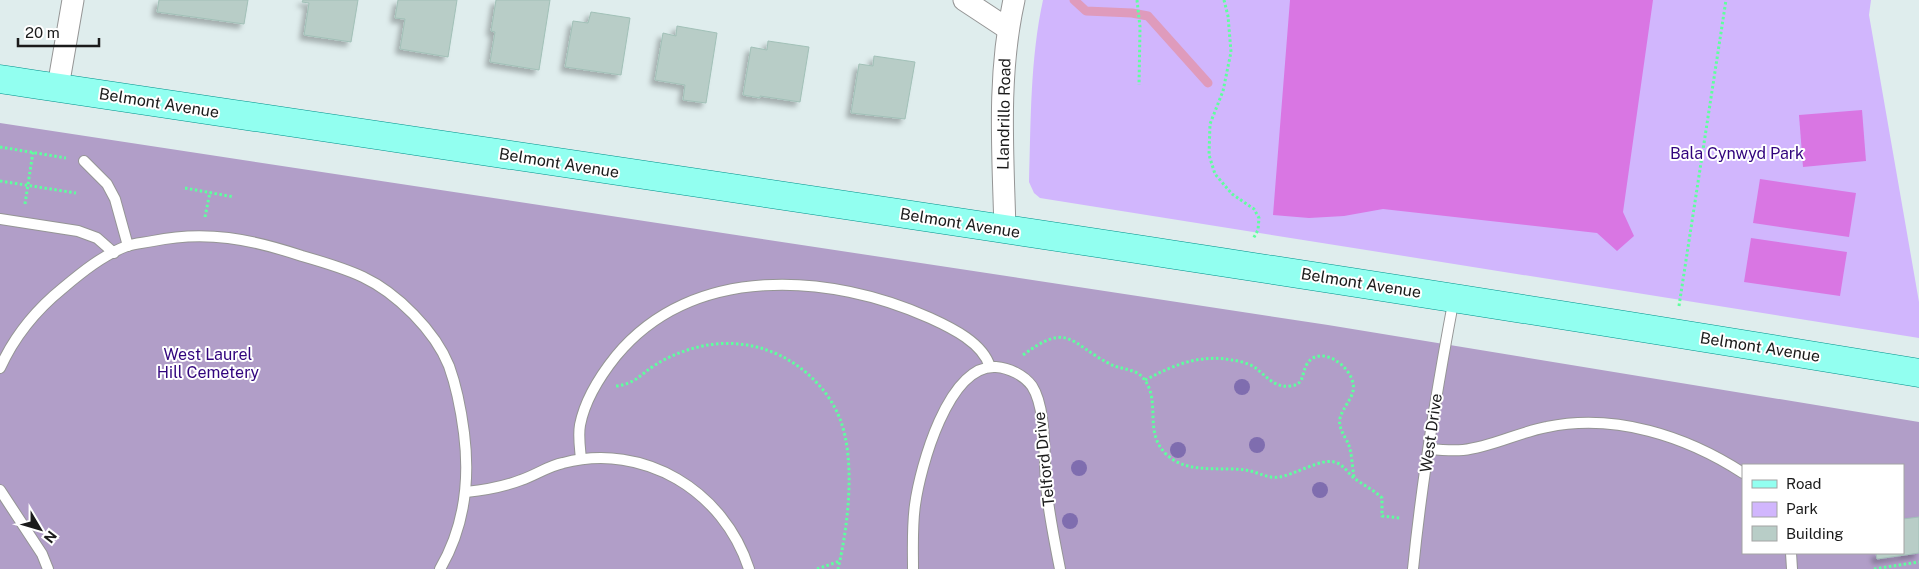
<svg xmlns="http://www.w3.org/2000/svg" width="1919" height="569" viewBox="0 0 1919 569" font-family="'Public Sans',sans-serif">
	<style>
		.cemetery { fill: #b19ec8; fill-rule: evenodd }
		.park { fill: #d1b6fd }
		.pitch { fill: #d976e3 }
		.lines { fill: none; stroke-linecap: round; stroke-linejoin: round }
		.stream { stroke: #df9bbc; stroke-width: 9 }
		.building { fill: #b8cdc7; stroke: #a1c0b7; filter: url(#shadow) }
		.service-casing { stroke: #959595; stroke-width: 12 }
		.minor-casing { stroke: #959595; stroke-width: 23 }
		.primary-casing { stroke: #00918b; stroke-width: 29 }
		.path { stroke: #5eff9e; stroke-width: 3; stroke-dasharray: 2.5 2.5; stroke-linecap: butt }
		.service { stroke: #fff; stroke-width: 10 }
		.minor { stroke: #fff; stroke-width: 21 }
		.primary { stroke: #92fff0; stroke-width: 28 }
		.tree { fill: #7f6daf }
		.labels { text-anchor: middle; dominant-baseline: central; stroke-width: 4; stroke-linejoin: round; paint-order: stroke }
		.street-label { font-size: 16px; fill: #1b1b1b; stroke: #fff }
		.park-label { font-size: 16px; fill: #31047d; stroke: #fff }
	</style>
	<defs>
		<filter id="shadow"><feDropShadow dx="-4.5" dy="4.5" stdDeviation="2.5" flood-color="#0004"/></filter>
	</defs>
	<rect width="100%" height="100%" fill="#dfeded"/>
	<!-- cemetery -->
	<path class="cemetery" d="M 0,123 L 1328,325 L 1919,422 L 1919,569 L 0,569 ZM 1743,465 L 1903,465 L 1903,553 L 1743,553 Z"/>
	<!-- park -->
	<path class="park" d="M 1043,0 L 1871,0 L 1869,15 L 1919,302 L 1919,338 L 1040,198 L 1034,193 L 1029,182 C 1031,121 1030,60 1043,0 Z"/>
	<!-- pitch -->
	<g class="pitch">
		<path d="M 1290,0 L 1653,0 L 1623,212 L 1634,236 L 1617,251 L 1597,233 L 1383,209 L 1344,216 L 1309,218 L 1273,215 Z"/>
		<path d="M 1862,110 L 1866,161 L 1803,167 L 1799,115 Z"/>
		<path d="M 1760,179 L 1856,193 L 1849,237 L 1753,223 Z"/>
		<path d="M 1751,238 L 1847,252 L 1840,296 L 1744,282 Z"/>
	</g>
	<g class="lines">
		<!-- stream -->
		<path class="stream" d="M 1074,0 L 1086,11 L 1132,13 L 1148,16 L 1208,83"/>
	</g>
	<!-- building -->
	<g class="building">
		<path d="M 159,0 L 248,0 L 244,24 L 157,12 Z"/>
		<path d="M 303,0 L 358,0 L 351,42 L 304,35 L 309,3 L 302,2 Z"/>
		<path d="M 398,0 L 457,0 L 448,57 L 400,49 L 405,19 L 395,18 Z"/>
		<path d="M 496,0 L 550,0 L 539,70 L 490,62 L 495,32 L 491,31 Z"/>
		<path d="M 591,12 L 630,18 L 621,75 L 565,67 L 573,21 L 588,23 Z"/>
		<path d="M 677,26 L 717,33 L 706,103 L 683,100 L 685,85 L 655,80 L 663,33 L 676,36 Z"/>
		<path d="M 768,41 L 809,47 L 800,102 L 760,96 L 760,98 L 743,95 L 751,47 L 767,50 Z"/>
		<path d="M 874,56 L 915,62 L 905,119 L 851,113 L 859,64 L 873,66 Z"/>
		<path d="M 1919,517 L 1919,553 L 1877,559 L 1876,553 L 1903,553 L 1903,519 Z"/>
	</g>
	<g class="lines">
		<defs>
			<g id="service">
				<path d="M 84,161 L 107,184 L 115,199 L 128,246"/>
				<path d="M 0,219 L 78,231 L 97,238 L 114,253"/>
				<path d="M 0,368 C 14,337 37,309 63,288 C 82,272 103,255 127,246 C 135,243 144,243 153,241 C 206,230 251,239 302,256 C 323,262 344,268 363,277 C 397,293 435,331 449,366 C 457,388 461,410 464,433 C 470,480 464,528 440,569"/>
				<path d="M 1429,449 C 1440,450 1452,451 1463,450 C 1492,447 1519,432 1547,427 C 1615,413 1686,436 1743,473"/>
				<path d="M 581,459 C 580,448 578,436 580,425 C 585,399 600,376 616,356 C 693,263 830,273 930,318 C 952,328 983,343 990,367"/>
				<path d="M 0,490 L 42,554 L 48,569"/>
				<path d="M 466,492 C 485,490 503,487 521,480 C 536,475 548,466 563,463 C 644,442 724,491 749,569"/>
				<path d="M 1791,553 L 1792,569"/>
				<path d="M 913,569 C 913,548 912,526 915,505 C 920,468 948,364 996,367 C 1009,368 1024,375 1032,386 C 1048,411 1043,465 1047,494 C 1050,519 1055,544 1060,569"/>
				<path d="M 1413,569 C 1422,478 1437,388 1454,298"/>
			</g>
			<g id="minor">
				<path d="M 964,0 L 1008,29"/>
				<path d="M 58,87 L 73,0"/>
				<path d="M 1005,230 C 1003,153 997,76 1014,0"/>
			</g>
			<path id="primary" d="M 0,79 C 640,175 1280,267 1919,373"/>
		</defs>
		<!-- service casing -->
		<use href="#service" class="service-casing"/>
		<!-- minor casing -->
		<use href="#minor" class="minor-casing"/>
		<!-- primary casing -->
		<use href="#primary" class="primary-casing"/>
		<!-- path -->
		<g class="path">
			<path d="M 1137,0 L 1140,27 L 1139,85"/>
			<path d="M 1224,0 L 1228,16 L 1231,52 L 1223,91 L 1210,124 L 1209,155 L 1215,174 L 1232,194 L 1254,209 L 1259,218 L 1258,230 L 1253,239"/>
			<path d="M 0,147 L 66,158"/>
			<path d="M 0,181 L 76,193"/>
			<path d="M 185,188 L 234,197"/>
			<path d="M 25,204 L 33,152"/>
			<path d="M 205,217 L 210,192"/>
			<path d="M 1679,306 L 1726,0"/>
			<path d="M 1023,355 C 1069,321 1069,343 1110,364 C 1121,370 1136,368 1144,379 C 1163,404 1140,436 1172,459 C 1192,473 1223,467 1246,470 C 1258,472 1268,479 1279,477 C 1294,475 1322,458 1334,462 C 1343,464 1347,472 1354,478 C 1363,485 1374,490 1382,498 L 1382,516 L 1400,518"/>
			<path d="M 1145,380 C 1174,365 1199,354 1232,360 C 1240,361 1251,364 1257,369 C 1267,377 1275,388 1290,386 C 1305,385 1301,374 1307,364 C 1318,347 1340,360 1348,372 C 1362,393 1345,401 1340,418 C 1338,427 1344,435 1348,443 C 1352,452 1352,466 1354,477"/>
			<path d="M 616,386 C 635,384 641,374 655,365 C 671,355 690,348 708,345 C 738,340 770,347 795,364 C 815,378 831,396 840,419 C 856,460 848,527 838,569"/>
			<path d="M 817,569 L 840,561"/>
			<path d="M 1874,569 L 1919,562"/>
		</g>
		<!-- service -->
		<use href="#service" class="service"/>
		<!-- minor -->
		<use href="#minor" class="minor"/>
		<!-- primary -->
		<use href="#primary" class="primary"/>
	</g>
	<!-- trees -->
	<g class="tree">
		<circle cx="1242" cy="387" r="8"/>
		<circle cx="1257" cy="445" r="8"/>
		<circle cx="1178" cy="450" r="8"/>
		<circle cx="1079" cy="468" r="8"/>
		<circle cx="1320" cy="490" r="8"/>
		<circle cx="1070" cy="521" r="8"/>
	</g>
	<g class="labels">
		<!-- street labels -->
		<g class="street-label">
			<text transform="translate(159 103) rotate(9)">Belmont Avenue</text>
			<text transform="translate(1004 114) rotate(-89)">Llandrillo Road</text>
			<text transform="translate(559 163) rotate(9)">Belmont Avenue</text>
			<text transform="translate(960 223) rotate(9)">Belmont Avenue</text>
			<text transform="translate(1361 283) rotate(9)">Belmont Avenue</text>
			<text transform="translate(1760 347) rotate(9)">Belmont Avenue</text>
			<text transform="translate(1431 433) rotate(-82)">West Drive</text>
			<text transform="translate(1044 459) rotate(-96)">Telford Drive</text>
		</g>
		<!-- park labels -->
		<g class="park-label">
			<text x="1737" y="153">Bala Cynwyd Park</text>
			<text x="208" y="354">West Laurel<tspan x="208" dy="18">Hill Cemetery</tspan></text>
		</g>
	</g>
	<!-- legend -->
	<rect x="1742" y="464" width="162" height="90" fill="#ffffff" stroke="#a4a4a4"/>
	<rect x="1752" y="480" width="25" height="8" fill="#92fff0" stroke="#a4a4a4"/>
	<text x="1786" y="489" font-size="15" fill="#1b1b1b">Road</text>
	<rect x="1752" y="502" width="25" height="15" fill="#d1b6fd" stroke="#a4a4a4"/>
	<text x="1786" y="514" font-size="15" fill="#1b1b1b">Park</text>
	<rect x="1752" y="526" width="25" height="15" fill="#b8cdc7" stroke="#a4a4a4"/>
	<text x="1786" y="539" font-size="15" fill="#1b1b1b">Building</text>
	<!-- north arrow -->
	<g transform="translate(40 529) rotate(128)" stroke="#ffffff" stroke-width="4" paint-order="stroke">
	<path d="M0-4L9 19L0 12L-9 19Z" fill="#1b1b1b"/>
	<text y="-8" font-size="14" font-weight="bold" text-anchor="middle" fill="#1b1b1b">N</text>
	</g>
	<!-- scale -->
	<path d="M18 38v8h81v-8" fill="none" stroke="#1b1b1b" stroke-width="2.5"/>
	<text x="25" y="38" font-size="15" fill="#1b1b1b" stroke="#ffffff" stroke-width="4" paint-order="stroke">20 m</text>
</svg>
